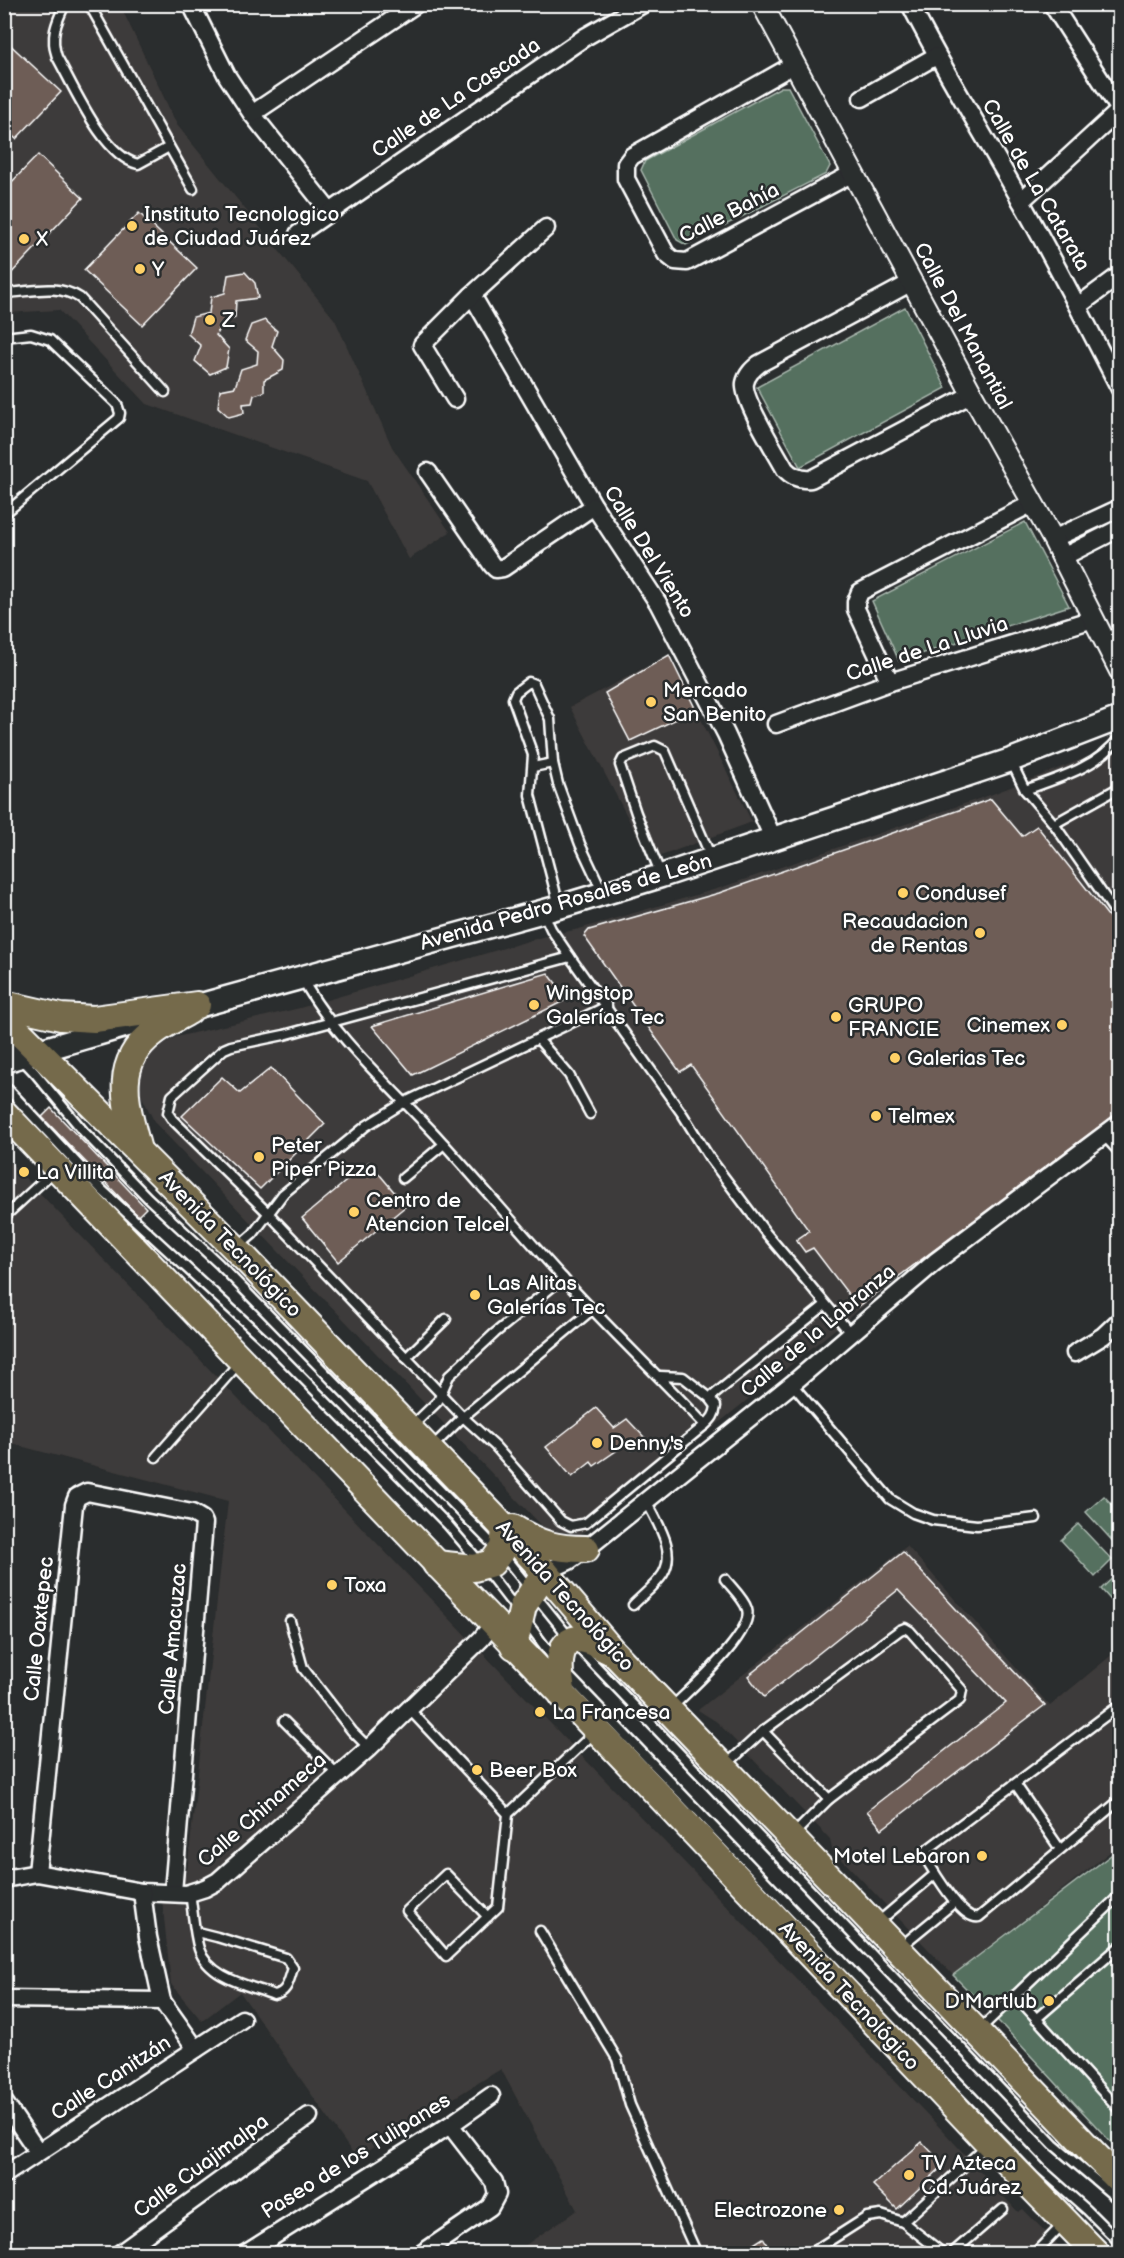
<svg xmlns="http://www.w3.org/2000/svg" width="1124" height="2258" viewBox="0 0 1124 2258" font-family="'Balsamiq Sans',sans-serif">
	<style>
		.built { fill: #3e3b3a }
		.green { fill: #54705f; stroke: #aab8af; stroke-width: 1.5 }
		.building { fill: #6e5d57; stroke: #fff; stroke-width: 1.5 }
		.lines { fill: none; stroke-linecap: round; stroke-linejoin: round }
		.service-casing { stroke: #fff; stroke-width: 13 }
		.minor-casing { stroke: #fff; stroke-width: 21 }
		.tertiary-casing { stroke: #fff; stroke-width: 24 }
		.secondary-casing { stroke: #fff; stroke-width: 27 }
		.primary-casing { stroke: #fff; stroke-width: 30 }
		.service { stroke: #2a2d2e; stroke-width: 8 }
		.minor { stroke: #2a2d2e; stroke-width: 16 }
		.tertiary { stroke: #2a2d2e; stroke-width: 20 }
		.secondary { stroke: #2a2d2e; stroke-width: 22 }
		.primary { stroke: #756b4b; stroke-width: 26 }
		.poi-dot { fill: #ffd166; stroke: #2a2d2e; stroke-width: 2 }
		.labels { text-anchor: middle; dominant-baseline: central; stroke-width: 5; stroke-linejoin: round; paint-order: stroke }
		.street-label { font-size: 21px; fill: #fff; stroke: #2a2d2e }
		.poi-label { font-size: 21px; fill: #fff; stroke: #2a2d2e; text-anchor: start }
	</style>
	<rect width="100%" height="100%" fill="#2a2d2e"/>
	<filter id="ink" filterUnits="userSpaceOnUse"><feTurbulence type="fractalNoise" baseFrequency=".0167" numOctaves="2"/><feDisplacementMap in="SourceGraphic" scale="12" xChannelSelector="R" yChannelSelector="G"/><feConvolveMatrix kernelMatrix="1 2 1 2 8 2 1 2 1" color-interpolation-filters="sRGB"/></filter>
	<g filter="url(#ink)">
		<!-- built -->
		<g class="built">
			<path d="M 5,5 L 120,5 L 177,125 L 335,320 L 392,447 L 450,532 L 409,559 L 367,481 L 147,404 L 59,310 L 5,313 Z"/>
			<path d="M 669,655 L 752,822 L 650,860 L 570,707 Z"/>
			<path d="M 1119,745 L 1119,1114 L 912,1267 L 581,1534 L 546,1530 L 155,1123 L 141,1095 L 140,1077 L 144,1062 L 153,1050 L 176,1037 L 300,1008 L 542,937 L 579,929 L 720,888 L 990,795 Z"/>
			<path d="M 4,1156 L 944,2132 L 1018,2212 L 1023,2209 L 1066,2253 L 514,2253 L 577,2210 L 501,2069 L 356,2158 L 240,1992 L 202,2021 L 171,1984 L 162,1899 L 187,1872 L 228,1501 L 5,1442 Z"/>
			<path d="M 907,1546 L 1050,1706 L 1119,1649 L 1119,1845 L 953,1975 L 832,1849 L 830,1839 L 717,1722 L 698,1710 Z"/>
		</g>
		<!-- green -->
		<g class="green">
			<path d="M 781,87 L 788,87 L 830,166 L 826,174 L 686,245 L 677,240 L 641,170 L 645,161 Z"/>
			<path d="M 905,307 L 946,388 L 800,467 L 757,387 Z"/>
			<path d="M 1025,522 L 1069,606 L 899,661 L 872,601 Z"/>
			<path d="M 1104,1496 L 1119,1512 L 1119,1548 L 1086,1512 Z"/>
			<path d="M 1078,1524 L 1112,1560 L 1095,1577 L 1061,1540 Z"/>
			<path d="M 1119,1572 L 1120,1573 L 1119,1609 L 1101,1589 Z"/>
			<path d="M 1119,1849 L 1119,2151 L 1005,2028 L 953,1975 Z"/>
		</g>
		<!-- building -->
		<g class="building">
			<path d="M 4,39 L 61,92 L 16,139 L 4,128 Z"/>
			<path d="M 38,155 L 83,198 L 5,280 L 4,190 Z"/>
			<path d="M 139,213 L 197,268 L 142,325 L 84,270 Z"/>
			<path d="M 245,272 L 255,283 L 258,298 L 236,301 L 235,317 L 221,324 L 216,335 L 229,349 L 226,367 L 210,374 L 195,361 L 201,346 L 188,334 L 193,317 L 209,313 L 211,297 L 225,293 L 228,275 Z"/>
			<path d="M 265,320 L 277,331 L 272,346 L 284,360 L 283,370 L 264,380 L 264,392 L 254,395 L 252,403 L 243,404 L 244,413 L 229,417 L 218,407 L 220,390 L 235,387 L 241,369 L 257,364 L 258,351 L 245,340 L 251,325 Z"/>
			<path d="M 669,655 L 696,710 L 630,741 L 605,693 Z"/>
			<path d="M 991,799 L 1022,836 L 1037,826 L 1120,931 L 1120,1111 L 858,1307 L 813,1248 L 805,1252 L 796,1240 L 809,1231 L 691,1065 L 680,1072 L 584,936 L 589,930 L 719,893 Z"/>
			<path d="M 548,973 L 568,999 L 413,1075 L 372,1026 Z"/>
			<path d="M 271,1068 L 325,1124 L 260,1189 L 182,1116 L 222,1077 L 240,1093 Z"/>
			<path d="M 51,1108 L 146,1208 L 138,1216 L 42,1117 Z"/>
			<path d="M 369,1162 L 406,1206 L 338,1262 L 302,1218 Z"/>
			<path d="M 596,1408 L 614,1428 L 627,1419 L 647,1440 L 632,1450 L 625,1445 L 594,1466 L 591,1462 L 572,1477 L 546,1447 Z"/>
			<path d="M 903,1552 L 1045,1705 L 882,1829 L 867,1811 L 1006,1703 L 898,1590 L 764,1697 L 748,1676 Z"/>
			<path d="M 922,2142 L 944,2165 L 897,2209 L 873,2185 Z"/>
			<path d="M 763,2238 L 772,2254 L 738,2254 Z"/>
		</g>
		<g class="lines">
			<defs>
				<g id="service">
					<path d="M 65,4 C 56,23 50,37 57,57 C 74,87 103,156 138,164 L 169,147"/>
					<path d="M 89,4 L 193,189"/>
					<path d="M 4,293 C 32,292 56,283 80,298 L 165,392"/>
					<path d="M 4,337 L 31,334 L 50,340 L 117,404 L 120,413 L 119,418 L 4,514"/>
					<path d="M 1011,761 L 1025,790 L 1054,824 L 1120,919"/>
					<path d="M 533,767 L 553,763"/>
					<path d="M 1025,790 C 1059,778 1098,767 1120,737"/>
					<path d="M 1054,824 L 1120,787"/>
					<path d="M 661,875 L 636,813 L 620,765 L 623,759 L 655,746 L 665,751 L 711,857"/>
					<path d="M 559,906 L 530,795 L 533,755 L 513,699 L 516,692 L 529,682 L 534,684 L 550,719 L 553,763 L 558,784 L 580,844 L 603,893"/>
					<path d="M 544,914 L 551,929 L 570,957 L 683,1115 L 709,1157 L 766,1233 L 851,1334"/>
					<path d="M 570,957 L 284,1035 L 231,1046 L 224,1049 L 172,1096 L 168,1113 L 172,1119 L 269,1214 L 463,1417 L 495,1446 L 561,1521 L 571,1526 L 586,1523 L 705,1425 C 712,1419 715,1415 716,1406 L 710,1398 L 825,1305"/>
					<path d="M 302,978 C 332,1035 390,1086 435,1134 C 478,1181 519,1230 562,1277 C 608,1328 658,1375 705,1425"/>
					<path d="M 538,1039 L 569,1075 L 590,1114"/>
					<path d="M 4,1040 L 35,1073 L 84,1132 L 148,1198 L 219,1264 L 501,1553 L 573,1642 L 1054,2145 L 1120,2201"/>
					<path d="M 4,1085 L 102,1190 L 268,1343 L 448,1525 L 483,1566 L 517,1610"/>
					<path d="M 403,1178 L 444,1144"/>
					<path d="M 4,1217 L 56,1169"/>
					<path d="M 238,1247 L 253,1234 L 283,1194 L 366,1126 L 405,1102 L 607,1006"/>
					<path d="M 406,1358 L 446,1319"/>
					<path d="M 660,1376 L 683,1377 L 710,1398"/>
					<path d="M 792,1384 L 890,1499 L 913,1513 L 933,1520 L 977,1525 L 1036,1518"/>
					<path d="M 411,1427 L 438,1401 L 449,1376 L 495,1333 L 563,1278"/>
					<path d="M 432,1447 L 463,1417 L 593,1309"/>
					<path d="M 156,1457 L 239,1363"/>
					<path d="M 633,1605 C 643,1595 656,1585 663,1574 C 677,1550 657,1523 646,1500"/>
					<path d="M 525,1620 L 555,1660"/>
					<path d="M 290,1621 L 303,1668 L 352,1731 L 369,1748"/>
					<path d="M 567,1674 L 1041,2169 L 1087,2210 L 1120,2243"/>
					<path d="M 1120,1705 L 928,1849 L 926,1859 C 935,1873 962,1921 979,1917 L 1120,1800"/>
					<path d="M 671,1708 C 687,1692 755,1633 747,1609 C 744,1599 732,1588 725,1579"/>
					<path d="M 409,1709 L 508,1814 L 498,1907 L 446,1956 L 407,1911 L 446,1874 L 488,1917"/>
					<path d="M 284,1721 L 338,1775"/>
					<path d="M 763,1731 L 829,1799"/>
					<path d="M 726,1765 L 763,1731 L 900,1630 L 905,1628 L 910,1631 L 962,1690 L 960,1700 L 829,1799 L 793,1835"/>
					<path d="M 1016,1785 L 1060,1849"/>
					<path d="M 508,1814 L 595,1732"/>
					<path d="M 190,1893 C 193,1911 194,1933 199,1949 C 209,1979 249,1985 274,1995 C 288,1993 289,1979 293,1968 L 286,1958 L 217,1937 L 197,1932"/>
					<path d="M 876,1924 L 935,1874"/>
					<path d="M 540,1931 L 617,2059 L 630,2105 L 697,2254"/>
					<path d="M 900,1947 L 955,1902"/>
					<path d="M 1015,1995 L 1120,2111"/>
					<path d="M 1036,2019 L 1120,1946"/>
					<path d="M 979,2030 L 1120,1895"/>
					<path d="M 903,2222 L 944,2254"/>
					<path d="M 809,2254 L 867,2217 L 881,2215 L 903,2222 L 986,2146"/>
					<path d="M 951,2254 L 1003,2209"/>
					<path d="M 1034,2254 L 1063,2224"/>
				</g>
				<g id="minor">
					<path d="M 191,4 L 227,76 L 252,114 L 330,212"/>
					<path d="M 910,4 C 944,72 985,136 1022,203 C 1056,264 1088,326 1120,389"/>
					<path d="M 1052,4 L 1120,110"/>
					<path d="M 795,64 L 632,156 L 626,164 L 626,179 L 666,254 L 675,261 L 687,262 L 853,173"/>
					<path d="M 862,98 L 936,56"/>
					<path d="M 252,114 L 416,4"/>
					<path d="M 1021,201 L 1120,110"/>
					<path d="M 298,234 L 585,37 L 643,4"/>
					<path d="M 912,282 L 759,364 C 753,369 747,374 745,383 C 742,399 776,452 785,469 C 792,477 800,480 811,479 L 972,394"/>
					<path d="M 472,295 L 594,506 L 658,603 L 726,734 L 774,840"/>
					<path d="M 1078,306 L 1120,275"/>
					<path d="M 455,399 L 422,345 L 472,295 L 546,228"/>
					<path d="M 428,472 L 492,565 L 496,569 L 503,568 L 594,506"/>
					<path d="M 1053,539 L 1120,508"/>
					<path d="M 1061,558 L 1120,528"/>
					<path d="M 890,682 L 856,609 L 856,602 L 860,592 L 1033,503"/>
					<path d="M 776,724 L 890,682 L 1093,619"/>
					<path d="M 1107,1133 L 1120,1147"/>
					<path d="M 1075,1353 L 1103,1336 L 1120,1320"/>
					<path d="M 545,1572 L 569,1561 L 586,1549 L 792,1384 L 935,1262 L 1120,1123"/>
					<path d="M 37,1873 L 74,1505 L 77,1497 L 87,1492 L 192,1513 L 202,1519 L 204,1523 L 173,1892"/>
					<path d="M 4,1879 L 37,1873 L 142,1892 L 186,1894 L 205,1888 L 218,1881 L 369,1748 L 481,1639 L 493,1624"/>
					<path d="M 142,1892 L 148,1937 L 162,2001"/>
					<path d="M 4,1999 L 162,2001 L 196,2049"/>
					<path d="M 4,2102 L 38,2152"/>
					<path d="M 4,2175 L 242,2019"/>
					<path d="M 119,2254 L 309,2116"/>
					<path d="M 245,2254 L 450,2125 L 491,2096"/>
					<path d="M 421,2254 L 490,2207 L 497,2194 L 494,2182 L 450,2125"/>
				</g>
				<path id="tertiary" d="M 762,4 L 972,394 L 1053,539 L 1120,671"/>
				<g id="secondary">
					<path d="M 179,1011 L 559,907 L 661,876 L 1011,760 L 1120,718"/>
					<path d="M 4,1061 L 145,1020"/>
				</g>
				<g id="primary">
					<path d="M 4,1004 L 61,1017 L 94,1019 L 197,1005"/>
					<path d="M 4,1017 L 236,1249 L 492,1515 L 545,1572 L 613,1652 L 1120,2181"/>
					<path d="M 4,1113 L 618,1752 L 989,2143 L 1097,2254"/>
					<path d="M 138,1150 C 127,1108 111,1064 153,1033 C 164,1024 177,1018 189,1011"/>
					<path d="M 513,1528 C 540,1545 556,1549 586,1549"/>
					<path d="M 436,1564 L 474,1568 L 492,1563 L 503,1548 L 505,1530"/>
					<path d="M 514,1646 L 523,1606 L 545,1572"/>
					<path d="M 563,1696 C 559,1676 552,1630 589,1641 C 596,1643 603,1648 610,1651"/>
				</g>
			</defs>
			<!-- service casing -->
			<use href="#service" class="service-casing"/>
			<!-- minor casing -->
			<use href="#minor" class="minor-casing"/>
			<!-- tertiary casing -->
			<use href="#tertiary" class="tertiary-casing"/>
			<!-- secondary casing -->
			<use href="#secondary" class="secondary-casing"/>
			<!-- primary casing -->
			<use href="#primary" class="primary-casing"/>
			<!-- service -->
			<use href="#service" class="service"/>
			<!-- minor -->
			<use href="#minor" class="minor"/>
			<!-- tertiary -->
			<use href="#tertiary" class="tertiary"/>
			<!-- secondary -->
			<use href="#secondary" class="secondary"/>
			<!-- primary -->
			<use href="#primary" class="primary"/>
		</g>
	</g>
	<!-- markers -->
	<g class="poi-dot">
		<circle cx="132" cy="226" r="6"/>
		<circle cx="24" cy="239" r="6"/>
		<circle cx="140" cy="269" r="6"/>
		<circle cx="210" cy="320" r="6"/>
		<circle cx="651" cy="702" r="6"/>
		<circle cx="903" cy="893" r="6"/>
		<circle cx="980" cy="933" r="6"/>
		<circle cx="534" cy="1005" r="6"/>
		<circle cx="836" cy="1017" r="6"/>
		<circle cx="1062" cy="1025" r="6"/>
		<circle cx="895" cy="1058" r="6"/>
		<circle cx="876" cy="1116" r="6"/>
		<circle cx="259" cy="1157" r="6"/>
		<circle cx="24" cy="1172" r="6"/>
		<circle cx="354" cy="1212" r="6"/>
		<circle cx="475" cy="1295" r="6"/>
		<circle cx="597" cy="1443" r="6"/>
		<circle cx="332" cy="1585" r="6"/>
		<circle cx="540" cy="1712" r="6"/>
		<circle cx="477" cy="1770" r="6"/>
		<circle cx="982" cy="1856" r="6"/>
		<circle cx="1049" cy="2001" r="6"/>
		<circle cx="909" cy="2175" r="6"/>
		<circle cx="839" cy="2210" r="6"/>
	</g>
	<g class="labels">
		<!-- street labels -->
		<g class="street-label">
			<text transform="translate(456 98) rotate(-34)">Calle de La Cascada</text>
			<text transform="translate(1036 185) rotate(60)">Calle de La Catarata</text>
			<text transform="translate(729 213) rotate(-27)">Calle Bahía</text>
			<text transform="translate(963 326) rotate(62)">Calle Del Manantial</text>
			<text transform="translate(649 552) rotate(58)">Calle Del Viento</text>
			<text transform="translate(927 649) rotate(-18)">Calle de La Lluvia</text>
			<text transform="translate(566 902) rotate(-16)">Avenida Pedro Rosales de León</text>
			<text transform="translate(230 1244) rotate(46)">Avenida Tecnológico</text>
			<text transform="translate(818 1331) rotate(-40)">Calle de la Labranza</text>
			<text transform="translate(565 1596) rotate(48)">Avenida Tecnológico</text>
			<text transform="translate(39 1629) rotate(-84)">Calle Oaxtepec</text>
			<text transform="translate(173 1639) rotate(-85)">Calle Amacuzac</text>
			<text transform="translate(262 1810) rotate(-41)">Calle Chinameca</text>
			<text transform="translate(849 1996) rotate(47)">Avenida Tecnológico</text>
			<text transform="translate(111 2078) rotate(-33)">Calle Canitzán</text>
			<text transform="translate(356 2156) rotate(-32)">Paseo de los Tulipanes</text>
			<text transform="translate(201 2166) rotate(-36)">Calle Cuajimalpa</text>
		</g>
		<!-- poi labels -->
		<g class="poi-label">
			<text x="144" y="214">Instituto Tecnologico<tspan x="144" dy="24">de Ciudad Juárez</tspan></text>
			<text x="36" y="239">X</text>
			<text x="152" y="269">Y</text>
			<text x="222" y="320">Z</text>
			<text x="663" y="690">Mercado<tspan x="663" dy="24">San Benito</tspan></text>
			<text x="915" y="893">Condusef</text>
			<text x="968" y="921" text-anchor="end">Recaudacion<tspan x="968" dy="24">de Rentas</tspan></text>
			<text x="546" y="993">Wingstop<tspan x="546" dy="24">Galerías Tec</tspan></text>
			<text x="848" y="1005">GRUPO<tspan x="848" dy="24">FRANCIE</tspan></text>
			<text x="1050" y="1025" text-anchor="end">Cinemex</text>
			<text x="907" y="1058">Galerias Tec</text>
			<text x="888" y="1116">Telmex</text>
			<text x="271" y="1145">Peter<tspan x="271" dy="24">Piper Pizza</tspan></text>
			<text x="36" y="1172">La Villita</text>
			<text x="366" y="1200">Centro de<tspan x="366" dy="24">Atencion Telcel</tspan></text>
			<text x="487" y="1283">Las Alitas<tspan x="487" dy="24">Galerías Tec</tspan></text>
			<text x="609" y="1443">Denny's</text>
			<text x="344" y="1585">Toxa</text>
			<text x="552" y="1712">La Francesa</text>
			<text x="489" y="1770">Beer Box</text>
			<text x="970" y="1856" text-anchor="end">Motel Lebaron</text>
			<text x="1037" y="2001" text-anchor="end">D'Martlub</text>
			<text x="921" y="2163">TV Azteca<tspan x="921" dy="24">Cd. Juárez</tspan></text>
			<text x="827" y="2210" text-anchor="end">Electrozone</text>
		</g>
	</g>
	<!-- margin -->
	<rect width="1124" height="2258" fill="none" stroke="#2a2d2e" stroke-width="24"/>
	<rect x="12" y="12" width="1100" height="2234" fill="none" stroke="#fff" stroke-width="2" filter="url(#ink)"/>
</svg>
